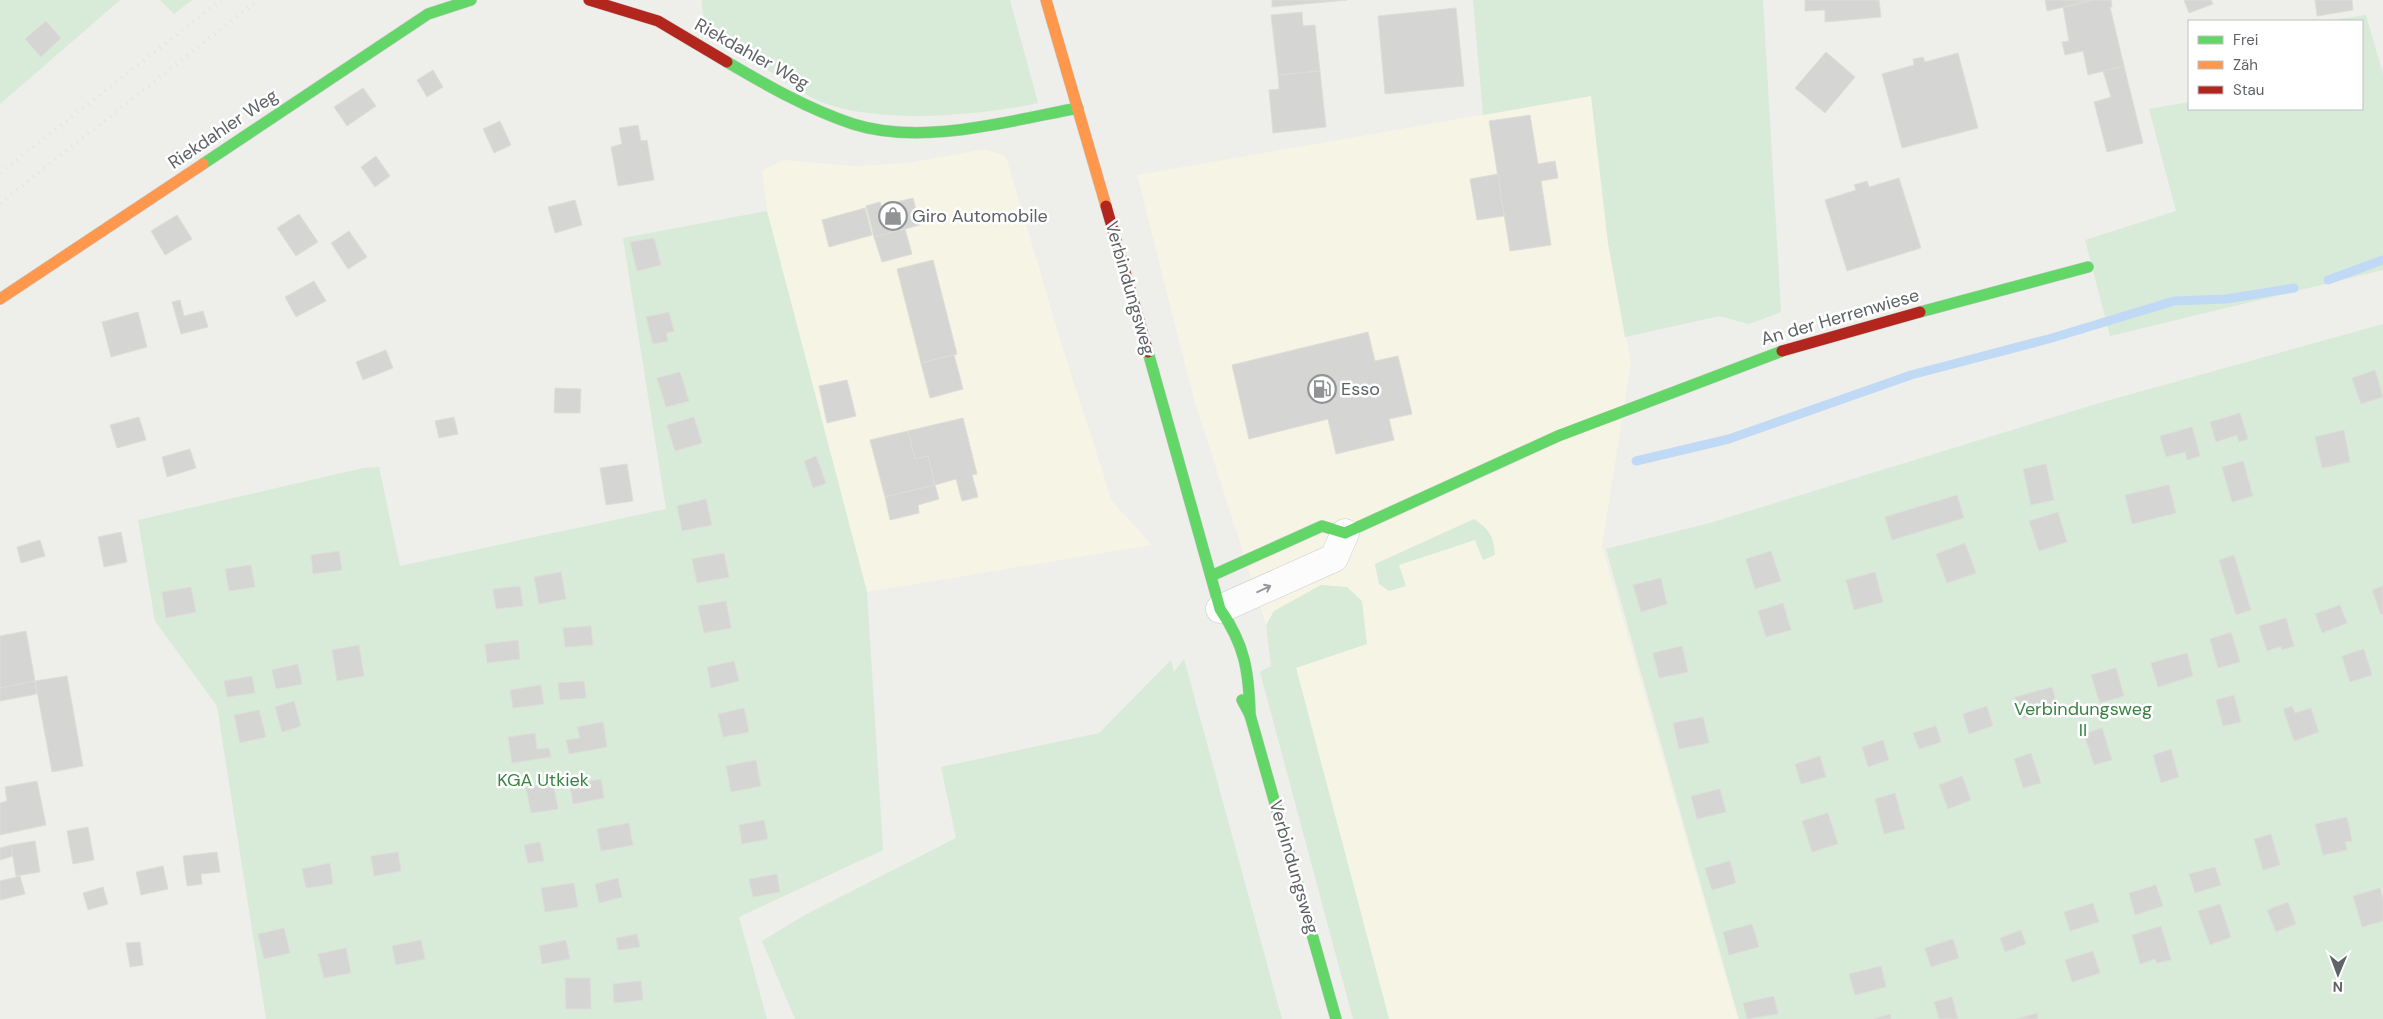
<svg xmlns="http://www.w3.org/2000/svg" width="2383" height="1019" viewBox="0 0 2383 1019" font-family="'DM Sans',sans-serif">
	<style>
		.commercial { fill: #f6f4e4 }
		.green { fill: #d8ead8 }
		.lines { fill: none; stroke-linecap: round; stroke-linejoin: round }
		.stream { stroke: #c0daf5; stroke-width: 9 }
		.building { fill: #d5d5d3; stroke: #deddd9 }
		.street-casing { stroke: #cbcccb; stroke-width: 29 }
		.fast-casing { stroke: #cacaca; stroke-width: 12 }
		.slow-casing { stroke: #cacaca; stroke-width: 12 }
		.jam-casing { stroke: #cacaca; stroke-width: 12 }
		.street { stroke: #fcfcfc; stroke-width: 28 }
		.fast { stroke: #63d668; stroke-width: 11 }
		.slow { stroke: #ff974d; stroke-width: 11 }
		.jam { stroke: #b3261e; stroke-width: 11 }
		.rail { stroke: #e3e4e3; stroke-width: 4; stroke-dasharray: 1 6; stroke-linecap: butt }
		.oneway { stroke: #96989b }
		.labels { text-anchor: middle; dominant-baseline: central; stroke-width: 5; stroke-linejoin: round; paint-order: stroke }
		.street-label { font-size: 18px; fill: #5f6267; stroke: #fff }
		.poi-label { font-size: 18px; fill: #5f6267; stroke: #fff; text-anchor: start }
		.park-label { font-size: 18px; fill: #3a8344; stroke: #fff }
	</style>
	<rect width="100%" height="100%" fill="#eeeeea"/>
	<!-- commercial -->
	<g class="commercial">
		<path d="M 1591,96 L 1608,243 L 1631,363 L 1602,546 L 1738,1019 L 1389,1019 L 1296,668 L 1271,666 L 1266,625 L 1193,396 L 1137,175 Z"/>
		<path d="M 985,149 L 1006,156 L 1060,339 L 1112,501 L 1152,545 L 867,592 L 767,211 L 762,170 L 784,160 L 854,166 L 907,163 Z"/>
	</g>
	<!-- green -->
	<g class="green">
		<path d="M 0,0 L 120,0 L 0,104 Z"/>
		<path d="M 160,0 L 192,0 L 174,14 Z"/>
		<path d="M 702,0 L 1010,0 L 1038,103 C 977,116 883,124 824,103 C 804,95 772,72 752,60 C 727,44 701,34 702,0 Z"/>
		<path d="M 1473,0 L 1763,0 L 1781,312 L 1749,324 L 1719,316 L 1625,337 L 1608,243 L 1591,96 L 1483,115 Z"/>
		<path d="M 2366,15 L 2383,74 L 2383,270 L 2110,336 L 2085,240 L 2176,211 L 2149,109 L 2189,102 L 2189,109 L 2362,109 L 2362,21 L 2326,21 Z"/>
		<path d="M 767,211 L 867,592 L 883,850 L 739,917 L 767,1019 L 266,1019 L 217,706 L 155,621 L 138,520 L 363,468 L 379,467 L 400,566 L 666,509 L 623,238 Z"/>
		<path d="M 2383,324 L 2383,1019 L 1739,1019 L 1606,549 L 1710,523 L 2103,402 Z"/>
		<path d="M 1474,519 C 1489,529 1494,537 1495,555 L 1483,560 L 1475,540 L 1399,565 L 1406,586 L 1389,591 L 1379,584 L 1375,564 Z"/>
		<path d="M 1321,585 L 1347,587 L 1362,601 L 1367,644 L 1296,668 L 1389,1019 L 1353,1019 L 1260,672 L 1271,666 L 1266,625 L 1274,611 Z"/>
		<path d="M 1184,659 L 1282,1019 L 795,1019 L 762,941 L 803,916 L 956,838 L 941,767 L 1099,733 L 1171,660 L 1174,672 Z"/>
	</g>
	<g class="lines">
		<!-- stream -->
		<g class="stream">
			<path d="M 2328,280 L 2383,260"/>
			<path d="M 1636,461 L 1729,439 L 1911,375 L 2052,338 L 2174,301 L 2226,299 L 2294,288"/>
		</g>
	</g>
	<!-- building -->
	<g class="building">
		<path d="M 1272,0 L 1347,0 L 1272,7 Z"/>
		<path d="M 1805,0 L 1879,0 L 1881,17 L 1825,22 L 1825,10 L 1805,11 Z"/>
		<path d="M 2045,0 L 2094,0 L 2047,11 Z"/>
		<path d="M 2094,0 L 2111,0 L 2112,7 L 2110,7 L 2124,66 L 2088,75 L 2083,51 L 2065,55 L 2062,42 L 2069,41 L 2063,7 Z"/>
		<path d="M 2184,0 L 2211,0 L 2213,4 L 2189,13 Z"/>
		<path d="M 2315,0 L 2352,0 L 2353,10 L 2317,16 Z"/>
		<path d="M 1456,8 L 1464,86 L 1385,94 L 1378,16 Z"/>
		<path d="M 1302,12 L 1303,26 L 1315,25 L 1320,71 L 1278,75 L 1271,15 Z"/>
		<path d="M 46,21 L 61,38 L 41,57 L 25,39 Z"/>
		<path d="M 1826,52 L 1855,77 L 1825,113 L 1795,88 Z"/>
		<path d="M 1958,53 L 1978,128 L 1902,148 L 1882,74 L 1914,65 L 1913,59 L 1923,57 L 1925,62 Z"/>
		<path d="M 2124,66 L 2143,143 L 2107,152 L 2094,102 L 2111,97 L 2103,71 Z"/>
		<path d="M 433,70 L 443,87 L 427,97 L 417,80 Z"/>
		<path d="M 1320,71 L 1326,127 L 1273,133 L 1269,90 L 1279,89 L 1278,75 Z"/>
		<path d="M 363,88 L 376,106 L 347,126 L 334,107 Z"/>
		<path d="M 1530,115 L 1538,164 L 1555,161 L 1558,178 L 1541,181 L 1551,245 L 1510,251 L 1489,121 Z"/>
		<path d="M 500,121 L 511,145 L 494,153 L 483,129 Z"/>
		<path d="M 638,125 L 641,141 L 647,140 L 654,180 L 618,186 L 611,147 L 622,144 L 619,128 Z"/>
		<path d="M 376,156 L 390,176 L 375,187 L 361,167 Z"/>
		<path d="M 1498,174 L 1504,216 L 1477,220 L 1470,179 Z"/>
		<path d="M 1899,178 L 1921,248 L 1847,271 L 1825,200 L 1856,190 L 1854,185 L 1867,181 L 1869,187 Z"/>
		<path d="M 913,198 L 920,225 L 874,237 L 866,206 L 880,202 L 881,206 Z"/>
		<path d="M 575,200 L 582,225 L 555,233 L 548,207 Z"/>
		<path d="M 865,208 L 872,235 L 829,247 L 822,220 Z"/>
		<path d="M 299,214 L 318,242 L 296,256 L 277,228 Z"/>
		<path d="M 177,215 L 192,239 L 165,255 L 151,231 Z"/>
		<path d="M 905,229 L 912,254 L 882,262 L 874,237 Z"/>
		<path d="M 349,231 L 367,257 L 348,269 L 331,243 Z"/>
		<path d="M 654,238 L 661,265 L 637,271 L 630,242 Z"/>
		<path d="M 933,260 L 957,354 L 921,363 L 897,269 Z"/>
		<path d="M 314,281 L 326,301 L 296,317 L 285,297 Z"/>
		<path d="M 180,300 L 184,316 L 203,311 L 208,327 L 181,334 L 172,302 Z"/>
		<path d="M 138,312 L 147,347 L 111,357 L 102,322 Z"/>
		<path d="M 669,312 L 674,331 L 666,333 L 668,341 L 653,344 L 646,317 Z"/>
		<path d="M 1368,332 L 1375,361 L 1398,356 L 1412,414 L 1389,419 L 1394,440 L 1336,454 L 1328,419 L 1249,439 L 1232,365 Z"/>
		<path d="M 386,350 L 393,368 L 363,380 L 356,362 Z"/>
		<path d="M 954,355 L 963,389 L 930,398 L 921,363 Z"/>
		<path d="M 2375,370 L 2383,397 L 2361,404 L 2352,378 Z"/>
		<path d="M 680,372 L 689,401 L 666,407 L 657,378 Z"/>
		<path d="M 847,380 L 856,416 L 827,423 L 819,386 Z"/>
		<path d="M 555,388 L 581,389 L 580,413 L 554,413 Z"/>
		<path d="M 2240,413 L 2248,439 L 2239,442 L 2237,435 L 2216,442 L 2210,422 Z"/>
		<path d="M 139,417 L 146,440 L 117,448 L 110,425 Z"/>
		<path d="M 454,417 L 458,434 L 439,438 L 435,421 Z"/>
		<path d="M 694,417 L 702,443 L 675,451 L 667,425 Z"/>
		<path d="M 963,418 L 977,474 L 972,475 L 978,497 L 962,501 L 956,479 L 935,485 L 928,456 L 915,459 L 908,431 Z"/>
		<path d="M 2192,427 L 2200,456 L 2187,460 L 2185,452 L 2166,457 L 2160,436 Z"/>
		<path d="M 2344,430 L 2350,462 L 2322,468 L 2315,437 Z"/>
		<path d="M 908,431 L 915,459 L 928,456 L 935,485 L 885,497 L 870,440 Z"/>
		<path d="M 190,449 L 196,468 L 167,477 L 162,457 Z"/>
		<path d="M 816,456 L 826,483 L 813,488 L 804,461 Z"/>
		<path d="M 2243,461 L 2253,496 L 2232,502 L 2222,467 Z"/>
		<path d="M 627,464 L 633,501 L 606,505 L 600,468 Z"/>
		<path d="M 2046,464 L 2054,500 L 2031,505 L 2023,469 Z"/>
		<path d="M 935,485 L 939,499 L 918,505 L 919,513 L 890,520 L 885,497 Z"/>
		<path d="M 2169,485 L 2176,513 L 2132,524 L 2125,495 Z"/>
		<path d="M 1957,495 L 1964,518 L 1892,540 L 1885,517 Z"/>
		<path d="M 706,499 L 712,525 L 682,531 L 677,506 Z"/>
		<path d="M 2058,512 L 2067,542 L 2039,551 L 2029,521 Z"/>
		<path d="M 121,532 L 127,562 L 104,567 L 98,537 Z"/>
		<path d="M 40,540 L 45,556 L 21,563 L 17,547 Z"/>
		<path d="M 1965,543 L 1976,573 L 1947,583 L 1936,554 Z"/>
		<path d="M 339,551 L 342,570 L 313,574 L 311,555 Z"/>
		<path d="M 1771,551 L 1781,581 L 1755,589 L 1746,559 Z"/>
		<path d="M 724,553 L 729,577 L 697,583 L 692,559 Z"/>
		<path d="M 2234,555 L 2251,610 L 2236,615 L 2219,560 Z"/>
		<path d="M 251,565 L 255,587 L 229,591 L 225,569 Z"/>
		<path d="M 561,572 L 566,599 L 539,604 L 534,577 Z"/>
		<path d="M 1875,572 L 1883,602 L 1854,610 L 1846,580 Z"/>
		<path d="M 1661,578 L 1667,604 L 1641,612 L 1633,585 Z"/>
		<path d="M 520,586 L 523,606 L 496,609 L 493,589 Z"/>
		<path d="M 2383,586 L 2383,614 L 2381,615 L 2372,590 Z"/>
		<path d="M 191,587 L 196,612 L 166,618 L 162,592 Z"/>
		<path d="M 726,601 L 731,628 L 704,633 L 698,606 Z"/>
		<path d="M 1783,603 L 1791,630 L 1766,637 L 1758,611 Z"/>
		<path d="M 2340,605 L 2347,623 L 2322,633 L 2315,614 Z"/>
		<path d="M 2286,618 L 2294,646 L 2282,650 L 2281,646 L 2267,651 L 2259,626 Z"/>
		<path d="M 591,626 L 593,645 L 565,647 L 563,628 Z"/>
		<path d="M 26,631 L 35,681 L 0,688 L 0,636 Z"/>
		<path d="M 2231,632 L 2240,662 L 2218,668 L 2210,639 Z"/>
		<path d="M 518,640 L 520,659 L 487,663 L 485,644 Z"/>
		<path d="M 359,645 L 364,676 L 337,681 L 332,650 Z"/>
		<path d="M 1682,646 L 1688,672 L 1659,678 L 1653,653 Z"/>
		<path d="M 2364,649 L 2372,675 L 2350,682 L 2342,656 Z"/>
		<path d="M 2187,653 L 2193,676 L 2158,687 L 2151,663 Z"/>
		<path d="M 734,661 L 739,681 L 711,688 L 707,667 Z"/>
		<path d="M 298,664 L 302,684 L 276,689 L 272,670 Z"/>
		<path d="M 2116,668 L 2124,696 L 2100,703 L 2091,675 Z"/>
		<path d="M 67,676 L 83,766 L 52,772 L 35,681 Z"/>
		<path d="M 252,676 L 255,693 L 227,697 L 224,681 Z"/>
		<path d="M 35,681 L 37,694 L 0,701 L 0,688 Z"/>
		<path d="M 584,681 L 586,698 L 560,700 L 558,683 Z"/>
		<path d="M 541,685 L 544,704 L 513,708 L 510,690 Z"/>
		<path d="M 2052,687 L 2058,709 L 2022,719 L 2015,697 Z"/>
		<path d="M 2234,695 L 2241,722 L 2223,726 L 2216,700 Z"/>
		<path d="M 294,701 L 301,726 L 282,732 L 275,707 Z"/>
		<path d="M 1987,706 L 1993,726 L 1969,734 L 1963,714 Z"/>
		<path d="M 2292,706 L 2295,713 L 2311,708 L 2319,732 L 2294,741 L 2283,709 Z"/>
		<path d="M 744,708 L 749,732 L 723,737 L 718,714 Z"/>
		<path d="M 259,710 L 266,737 L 240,743 L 234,715 Z"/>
		<path d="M 1703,717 L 1709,743 L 1679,749 L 1673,723 Z"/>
		<path d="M 603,722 L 607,747 L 569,754 L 566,740 L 580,738 L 577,727 Z"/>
		<path d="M 1936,726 L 1941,742 L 1919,749 L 1913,733 Z"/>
		<path d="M 2102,728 L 2112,760 L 2094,765 L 2084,734 Z"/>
		<path d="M 535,733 L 537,749 L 549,748 L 551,757 L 512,763 L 508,737 Z"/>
		<path d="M 1883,740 L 1889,760 L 1868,767 L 1862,747 Z"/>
		<path d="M 2171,749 L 2179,777 L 2161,783 L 2153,755 Z"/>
		<path d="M 2031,753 L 2041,783 L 2023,788 L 2014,759 Z"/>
		<path d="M 1820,756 L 1826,777 L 1801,784 L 1795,764 Z"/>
		<path d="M 756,760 L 761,786 L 731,792 L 726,766 Z"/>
		<path d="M 1962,776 L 1971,800 L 1948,809 L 1939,785 Z"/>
		<path d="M 601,779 L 604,798 L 573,804 L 570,785 Z"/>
		<path d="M 37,781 L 46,825 L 0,835 L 0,803 L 7,801 L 5,787 Z"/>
		<path d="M 553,782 L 558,809 L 531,813 L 526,788 Z"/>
		<path d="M 1720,789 L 1726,812 L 1697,819 L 1691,796 Z"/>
		<path d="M 1895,793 L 1905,829 L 1884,834 L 1875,799 Z"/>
		<path d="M 1828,813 L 1838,844 L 1812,852 L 1802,821 Z"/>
		<path d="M 2347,817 L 2352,841 L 2345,842 L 2347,850 L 2323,855 L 2315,824 Z"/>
		<path d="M 764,820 L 768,839 L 742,844 L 739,825 Z"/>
		<path d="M 629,823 L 633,845 L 601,851 L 597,829 Z"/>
		<path d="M 88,827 L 94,860 L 73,864 L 67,831 Z"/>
		<path d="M 2271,834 L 2280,865 L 2263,870 L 2254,839 Z"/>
		<path d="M 35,841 L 40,872 L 16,876 L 11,845 Z"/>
		<path d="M 540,842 L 544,861 L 528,863 L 524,845 Z"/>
		<path d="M 11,845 L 13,856 L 0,860 L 0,848 Z"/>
		<path d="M 217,852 L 220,872 L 201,874 L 202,884 L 187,886 L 183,856 Z"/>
		<path d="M 398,852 L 401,871 L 374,876 L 371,856 Z"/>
		<path d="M 1730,861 L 1736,883 L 1712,890 L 1705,868 Z"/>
		<path d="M 330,863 L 333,884 L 306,888 L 302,869 Z"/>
		<path d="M 163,866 L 168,889 L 141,895 L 136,872 Z"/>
		<path d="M 2215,867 L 2221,885 L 2195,893 L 2189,874 Z"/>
		<path d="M 777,874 L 780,892 L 753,897 L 749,879 Z"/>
		<path d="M 20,876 L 25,894 L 0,900 L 0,881 Z"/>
		<path d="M 618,878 L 622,897 L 599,903 L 595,884 Z"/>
		<path d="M 574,883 L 578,907 L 545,912 L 541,888 Z"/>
		<path d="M 2156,885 L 2163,906 L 2135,915 L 2129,893 Z"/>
		<path d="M 103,887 L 108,904 L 88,910 L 83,893 Z"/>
		<path d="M 2380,888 L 2383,899 L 2383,921 L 2362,927 L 2353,896 Z"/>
		<path d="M 2288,902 L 2296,924 L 2276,932 L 2267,910 Z"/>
		<path d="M 2093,903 L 2099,922 L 2070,931 L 2064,912 Z"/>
		<path d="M 2220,904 L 2231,937 L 2210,945 L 2198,911 Z"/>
		<path d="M 1752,924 L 1759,947 L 1729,955 L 1723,932 Z"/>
		<path d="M 2161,926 L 2171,960 L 2157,963 L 2155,959 L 2140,964 L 2132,935 Z"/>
		<path d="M 284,928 L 290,953 L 264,959 L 258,934 Z"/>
		<path d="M 2021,930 L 2026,944 L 2005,952 L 2000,938 Z"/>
		<path d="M 637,934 L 640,947 L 618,950 L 616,938 Z"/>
		<path d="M 1953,939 L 1959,958 L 1931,967 L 1925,948 Z"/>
		<path d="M 421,940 L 425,959 L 396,965 L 392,946 Z"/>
		<path d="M 566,940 L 570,959 L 542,964 L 539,946 Z"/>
		<path d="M 140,942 L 143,965 L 130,967 L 126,943 Z"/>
		<path d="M 346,948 L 351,973 L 324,978 L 318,954 Z"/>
		<path d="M 2093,951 L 2100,973 L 2072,982 L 2065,960 Z"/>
		<path d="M 1881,966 L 1886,987 L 1855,995 L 1849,974 Z"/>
		<path d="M 565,978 L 590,978 L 591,1009 L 566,1009 Z"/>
		<path d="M 641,981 L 643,1000 L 614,1003 L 613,984 Z"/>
		<path d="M 1774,996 L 1778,1014 L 1747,1019 L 1743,1003 Z"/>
		<path d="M 1952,997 L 1958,1019 L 1939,1019 L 1934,1002 Z"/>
		<path d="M 2037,1013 L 2038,1019 L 2016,1019 Z"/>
		<path d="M 1890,1014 L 1891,1019 L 1874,1019 Z"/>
	</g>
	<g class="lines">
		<defs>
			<path id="street" d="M 1220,609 L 1334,558 L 1345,533"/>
			<g id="fast">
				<path d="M 727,62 C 768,86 808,109 853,124 C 922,146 1009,121 1078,108"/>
				<path d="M 203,164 L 428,14 L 471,0"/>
				<path d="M 1920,312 L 2088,267"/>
				<path d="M 1148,352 L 1220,609 C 1245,645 1249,672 1250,715"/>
				<path d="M 1211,576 L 1322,526 L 1345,533 L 1558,436 L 1782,351"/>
				<path d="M 1242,700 L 1250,715 L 1336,1019"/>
			</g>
			<g id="slow">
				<path d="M 1046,0 L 1106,206"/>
				<path d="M 0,299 L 203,164"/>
			</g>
			<g id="jam">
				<path d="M 589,0 L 658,21 L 727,62"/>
				<path d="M 1106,206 L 1148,352"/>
				<path d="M 1782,351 L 1920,312"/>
			</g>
		</defs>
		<!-- street casing -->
		<use href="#street" class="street-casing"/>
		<!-- fast casing -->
		<use href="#fast" class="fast-casing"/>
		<!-- slow casing -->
		<use href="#slow" class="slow-casing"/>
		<!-- jam casing -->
		<use href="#jam" class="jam-casing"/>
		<!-- street -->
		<use href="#street" class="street"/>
		<!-- fast -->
		<use href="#fast" class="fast"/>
		<!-- slow -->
		<use href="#slow" class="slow"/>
		<!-- jam -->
		<use href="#jam" class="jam"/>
		<!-- rail -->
		<g class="rail">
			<path d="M 0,173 L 221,0"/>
			<path d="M 0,203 L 258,0"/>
		</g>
	</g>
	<!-- one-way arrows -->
	<defs><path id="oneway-shaft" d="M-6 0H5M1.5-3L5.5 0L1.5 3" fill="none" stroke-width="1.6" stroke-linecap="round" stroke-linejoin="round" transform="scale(1.25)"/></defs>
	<use class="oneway" href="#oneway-shaft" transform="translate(1264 589) rotate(-25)"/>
	<!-- icons -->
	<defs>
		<symbol id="shop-ring" viewBox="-11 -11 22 22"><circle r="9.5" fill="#fff" stroke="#919395" stroke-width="1.5"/><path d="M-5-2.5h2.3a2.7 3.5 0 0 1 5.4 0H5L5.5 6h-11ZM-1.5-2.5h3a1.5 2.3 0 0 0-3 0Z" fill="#919395"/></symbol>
		<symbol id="fuel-ring" viewBox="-11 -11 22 22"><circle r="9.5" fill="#fff" stroke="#919395" stroke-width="1.5"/><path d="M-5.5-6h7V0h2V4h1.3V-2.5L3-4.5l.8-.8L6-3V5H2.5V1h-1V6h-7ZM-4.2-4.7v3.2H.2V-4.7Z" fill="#919395"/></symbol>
	</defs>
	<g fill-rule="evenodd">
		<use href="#shop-ring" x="877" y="200" width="32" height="32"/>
		<use href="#fuel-ring" x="1306" y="373" width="32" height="32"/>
	</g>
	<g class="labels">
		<!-- street labels -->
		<g class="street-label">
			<text transform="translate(752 54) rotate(29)">Riekdahler Weg</text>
			<text transform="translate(223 129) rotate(-34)">Riekdahler Weg</text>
			<text transform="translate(1130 288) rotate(74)">Verbindungsweg</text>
			<text transform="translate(1840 317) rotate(-16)">An der Herrenwiese</text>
			<text transform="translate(1294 867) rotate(74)">Verbindungsweg</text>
		</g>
		<!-- poi labels -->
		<g class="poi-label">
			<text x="912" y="216">Giro Automobile</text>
			<text x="1341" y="389">Esso</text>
		</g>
		<!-- park labels -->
		<g class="park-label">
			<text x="2083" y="709">Verbindungsweg<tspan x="2083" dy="21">II</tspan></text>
			<text x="543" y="780">KGA Utkiek</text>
		</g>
	</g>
	<!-- legend -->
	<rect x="2188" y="20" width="175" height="90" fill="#ffffff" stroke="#bfc0c2"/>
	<rect x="2198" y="36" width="25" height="8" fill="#63d668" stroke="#bfc0c2"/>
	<text x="2233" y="45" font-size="15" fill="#5f6267">Frei</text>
	<rect x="2198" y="61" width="25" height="8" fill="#ff974d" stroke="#bfc0c2"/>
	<text x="2233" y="70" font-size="15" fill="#5f6267">Zäh</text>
	<rect x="2198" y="86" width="25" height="8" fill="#b3261e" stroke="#bfc0c2"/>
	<text x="2233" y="95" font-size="15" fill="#5f6267">Stau</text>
	<!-- north arrow -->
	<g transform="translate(2338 974) rotate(181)" stroke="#ffffff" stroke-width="4" paint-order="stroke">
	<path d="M0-4L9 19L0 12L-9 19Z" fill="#5f6267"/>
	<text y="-8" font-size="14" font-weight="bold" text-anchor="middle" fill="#5f6267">N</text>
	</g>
</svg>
